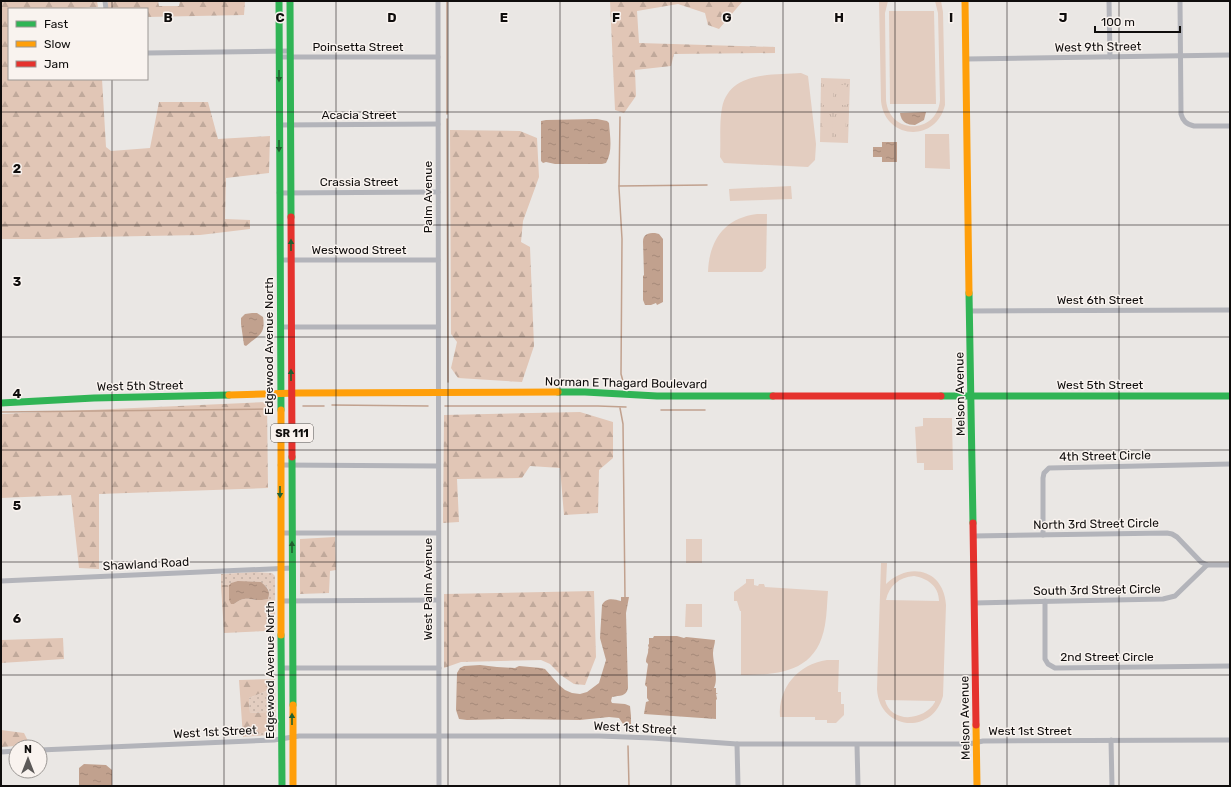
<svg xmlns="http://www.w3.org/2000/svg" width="1231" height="787" viewBox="0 0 1231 787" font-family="Rubik,sans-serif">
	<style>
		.grass { fill: url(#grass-dots) }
		.forest { fill: url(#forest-firs) }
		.park { fill: url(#park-tufts) }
		.garden { fill: #e3cdc0; fill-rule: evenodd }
		.water { fill: url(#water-ripples) }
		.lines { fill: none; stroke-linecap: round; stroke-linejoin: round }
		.stream { stroke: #c1a18e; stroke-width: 1.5 }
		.street { stroke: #b3b4ba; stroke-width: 5 }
		.fast { stroke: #30b455; stroke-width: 7 }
		.slow { stroke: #ff9f0a; stroke-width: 7 }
		.jam { stroke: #e5322d; stroke-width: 7 }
		.oneway { fill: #206030 }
		.grid { fill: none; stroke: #0f0d0c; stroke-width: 1; stroke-opacity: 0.55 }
		.labels { text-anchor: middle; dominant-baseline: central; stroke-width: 3; stroke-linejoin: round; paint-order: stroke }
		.shield { fill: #f9f3ef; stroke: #555250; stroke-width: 1 }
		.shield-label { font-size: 11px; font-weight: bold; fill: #0f0d0c }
		.street-label { font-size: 12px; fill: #0f0d0c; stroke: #f9f3ef }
		.grid-label { font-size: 13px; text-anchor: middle; font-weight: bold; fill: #0f0d0c; stroke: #f9f3ef; stroke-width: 3; stroke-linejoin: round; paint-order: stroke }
	</style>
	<defs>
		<pattern id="grass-dots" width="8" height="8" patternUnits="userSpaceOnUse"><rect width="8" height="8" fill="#e3cdc0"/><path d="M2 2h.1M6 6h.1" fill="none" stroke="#c2afa4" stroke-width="1.8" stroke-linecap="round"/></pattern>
		<pattern id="forest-firs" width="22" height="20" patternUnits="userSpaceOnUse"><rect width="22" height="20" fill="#e1c6b6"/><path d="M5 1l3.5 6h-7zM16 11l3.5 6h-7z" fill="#c0a99b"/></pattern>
		<pattern id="park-tufts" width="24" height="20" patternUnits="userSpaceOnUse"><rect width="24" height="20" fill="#e3cdc0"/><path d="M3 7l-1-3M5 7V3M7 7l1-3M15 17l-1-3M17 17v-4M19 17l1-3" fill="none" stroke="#c2afa4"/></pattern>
		<pattern id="water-ripples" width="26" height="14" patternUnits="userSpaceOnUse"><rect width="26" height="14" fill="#c1a18e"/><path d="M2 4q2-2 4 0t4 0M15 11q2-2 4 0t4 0" fill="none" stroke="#a58979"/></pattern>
	</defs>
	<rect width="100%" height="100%" fill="#eae7e4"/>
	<!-- grass -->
	<g class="grass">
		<path d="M 254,572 L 272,573 L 275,576 L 275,630 L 267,631 L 266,617 L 271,605 L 268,599 C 275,577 244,582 231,583 L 229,585 L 221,585 L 221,574 Z"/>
		<path d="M 272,679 L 275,679 L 276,731 L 272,733 L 272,735 L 243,737 L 271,731 L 268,712 L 250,713 L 249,698 L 271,689 Z"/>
	</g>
	<!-- forest -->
	<g class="forest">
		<path d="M 1,1 L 97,1 L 98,7 L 61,9 L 9,9 L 9,79 L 102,79 L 106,147 L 111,151 L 150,148 L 159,102 L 208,102 L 218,139 L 270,136 L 269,173 L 226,178 L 225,219 L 250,220 L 250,229 L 200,235 L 93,237 L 48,239 L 1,239 Z"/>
		<path d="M 108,1 L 158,1 L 159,6 L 179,6 L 180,1 L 245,1 L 244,15 L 147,17 L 147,9 L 108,8 Z"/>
		<path d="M 610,1 L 749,1 L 742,2 L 719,29 L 708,25 L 705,13 L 678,4 L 637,11 L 639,43 L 775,47 L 775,53 L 674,54 L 671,66 L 635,70 L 636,96 L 624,113 L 615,110 Z"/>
		<path d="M 450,130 L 520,131 L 537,138 L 539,177 L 523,221 L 521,242 L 530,247 L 534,346 L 522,382 L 458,378 L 451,368 L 457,342 L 451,334 Z"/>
		<path d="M 267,402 L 268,488 L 99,494 L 99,569 L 79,568 L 71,495 L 1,498 L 1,414 Z"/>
		<path d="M 580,412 L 613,422 L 613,458 L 599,470 L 598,513 L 564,515 L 560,468 L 530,466 L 522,478 L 457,479 L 459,522 L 443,523 L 444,415 Z"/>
		<path d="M 335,537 L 336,570 L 330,571 L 329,593 L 300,594 L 300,539 Z"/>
		<path d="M 221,585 L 229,585 L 229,600 L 234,604 C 248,593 252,603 268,599 L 272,605 L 270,614 L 266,617 L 267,631 L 224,633 Z"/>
		<path d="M 594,591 L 596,657 L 585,685 L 574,684 L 562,676 L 550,664 L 541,660 L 461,662 L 444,668 L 444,594 Z"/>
		<path d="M 63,638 L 64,659 L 1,663 L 1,640 Z"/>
		<path d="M 272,679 L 271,689 L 249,698 L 250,713 L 268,712 L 271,717 L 271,731 L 243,737 L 239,680 Z"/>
		<path d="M 1,730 L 24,733 L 30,745 L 1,747 Z"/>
	</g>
	<!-- park -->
	<path class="park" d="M 821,78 L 850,79 L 848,143 L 820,142 Z"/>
	<!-- garden -->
	<g class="garden">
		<path d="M 879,1 L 888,1 L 885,13 L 886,100 C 889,135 937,135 940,100 L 938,13 L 935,1 L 941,1 L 943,12 L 945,105 C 936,143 885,140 881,101 Z"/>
		<path d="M 889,11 L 934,11 L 936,104 L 890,104 Z"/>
		<path d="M 801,73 L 808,76 L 816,144 L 815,160 L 808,167 L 724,163 L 720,157 C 721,141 719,124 722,108 C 729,71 773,75 801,73 Z"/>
		<path d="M 824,84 L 833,85 L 833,105 L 823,105 Z"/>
		<path d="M 837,85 L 846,85 L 846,105 L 836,105 Z"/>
		<path d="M 823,116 L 833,117 L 832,137 L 823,137 Z"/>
		<path d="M 836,117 L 846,117 L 845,137 L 836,137 Z"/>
		<path d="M 925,134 L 949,134 L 950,169 L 925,168 Z"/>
		<path d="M 791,186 L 792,199 L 730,201 L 729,189 Z"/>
		<path d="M 757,214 L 767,214 L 766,268 L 762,272 L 708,272 C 709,241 724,218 757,214 Z"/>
		<path d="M 923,418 L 952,418 L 953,470 L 924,470 L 924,463 L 917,463 L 915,427 L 923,426 Z"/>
		<rect x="686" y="539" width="16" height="24"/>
		<path d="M 881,563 L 887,563 L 886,584 C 910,561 944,570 946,605 L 943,696 C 932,736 879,730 877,689 ZM 914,576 C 927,578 939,586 939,601 L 886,600 C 889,586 899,577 914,576 ZM 885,700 L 935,701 L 935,702 C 924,721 891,724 885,700 Z"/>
		<path d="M 746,579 L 754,579 L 754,585 L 758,586 L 759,584 L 764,584 L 765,587 L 828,591 C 827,602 827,614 825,625 C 817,672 780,675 741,675 L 741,611 L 740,611 L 737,601 L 734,601 L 734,592 L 746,583 Z"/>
		<path d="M 686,604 L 702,604 L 702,627 L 685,627 Z"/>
		<path d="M 827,660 L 839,660 L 838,692 L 841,692 L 841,704 L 844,704 L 844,715 L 836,723 L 827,723 L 827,720 L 815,720 L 815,717 L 780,717 C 778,688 798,664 827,660 Z"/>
	</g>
	<!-- water -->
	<g class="water">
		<path d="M 926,112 L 924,120 L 915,125 C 907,125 901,122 900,113 Z"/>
		<path d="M 597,119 L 607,121 L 609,123 C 610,137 613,151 606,163 L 602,164 L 555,164 L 546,162 L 543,163 L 541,161 L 541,121 L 546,120 Z"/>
		<path d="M 882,142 L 897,142 L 897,162 L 882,162 L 882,157 L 873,157 L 873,147 L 882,147 Z"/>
		<path d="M 655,233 L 659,234 L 663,239 L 663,302 L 657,305 L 656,303 L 651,305 L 645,305 L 643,300 L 643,276 L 644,275 L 643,242 C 643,234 648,233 655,233 Z"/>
		<path d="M 252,313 L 257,313 L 263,317 C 266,335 258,335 246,346 L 244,345 L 241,324 L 241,318 L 245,314 Z"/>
		<path d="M 238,581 L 261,582 C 267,587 271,591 268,599 C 252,603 248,593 234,604 L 231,604 L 229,600 L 229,585 L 231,583 Z"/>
		<path d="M 621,597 L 629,597 L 626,613 L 628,688 C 626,697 620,695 612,697 L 611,701 L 612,703 L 625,704 L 630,706 L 631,716 L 631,724 L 623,724 L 619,718 L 609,717 L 580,720 L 509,719 L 467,720 L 459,719 L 456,710 L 457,673 L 460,668 L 464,666 L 480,665 L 497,667 L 515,668 L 519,666 L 541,668 L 545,669 L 559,685 L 565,690 L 572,693 L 580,694 L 587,692 L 599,683 L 606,660 L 600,638 L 602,605 C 606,597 614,599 621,601 Z"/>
		<path d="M 654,636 L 677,636 L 684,638 L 686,637 L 715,640 C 715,644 713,648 713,653 C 713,663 719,679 714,688 L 716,688 L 716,693 L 718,693 L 716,694 L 717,699 L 716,700 L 716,719 L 644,714 L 646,702 L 649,701 L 647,698 L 647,687 L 645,685 L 648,664 L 646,662 C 646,656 649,654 648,648 L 649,649 L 648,645 L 649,644 L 649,638 L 653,638 Z"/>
		<path d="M 84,764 L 106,765 L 112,770 L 112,786 L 79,786 L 79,768 Z"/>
	</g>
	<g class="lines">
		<!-- stream -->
		<g class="stream">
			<path d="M 447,1 L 447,114"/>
			<path d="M 620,117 L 619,188 L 622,239 L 621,374 L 624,385"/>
			<path d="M 447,119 L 448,382"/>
			<path d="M 619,186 L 707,185"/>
			<path d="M 332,405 L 428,406"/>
			<path d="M 303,406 L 324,406"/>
			<path d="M 445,406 L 598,406 L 626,407"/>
			<path d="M 620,408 L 623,424 L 625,597"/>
			<path d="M 661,410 L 705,410"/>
			<path d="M 1,412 L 269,409"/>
			<path d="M 628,746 L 629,786"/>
		</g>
		<!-- street -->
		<g class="street">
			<path d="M 105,1 L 106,9"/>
			<path d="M 438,1 L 439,786"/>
			<path d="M 1109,1 L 1110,57"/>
			<path d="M 1180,1 L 1181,114 C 1183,121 1186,124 1194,126 L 1230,126"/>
			<path d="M 147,53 L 290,51"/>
			<path d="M 279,57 L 438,57"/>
			<path d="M 966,59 L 1230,55"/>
			<path d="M 279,125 L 438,124"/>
			<path d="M 279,193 L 438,192"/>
			<path d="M 280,260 L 438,260"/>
			<path d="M 969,311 L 1230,310"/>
			<path d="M 280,327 L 438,327"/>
			<path d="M 280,465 L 438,466"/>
			<path d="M 281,533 L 438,533"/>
			<path d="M 1043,535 L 1043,478 L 1044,473 L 1049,468 L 1230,464"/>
			<path d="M 973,536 L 1167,533 L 1172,534 L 1177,537 L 1201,562 L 1207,565 L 1230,565"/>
			<path d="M 1,581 L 292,568"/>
			<path d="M 281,601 L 438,600"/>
			<path d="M 1045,601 L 1045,659 L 1048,664 L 1055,668 L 1230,666"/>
			<path d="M 974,603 L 1163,599 L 1175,596 L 1207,565"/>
			<path d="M 281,668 L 439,668"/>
			<path d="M 1111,740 L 1112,786"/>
			<path d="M 737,744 L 738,786"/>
			<path d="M 857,745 L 858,786"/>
			<path d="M 40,750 L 274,740 L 299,736 L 599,736 L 652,738 L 737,744 L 969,744 L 983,741 L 1230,740"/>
			<path d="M 1,752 L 16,751"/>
		</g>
		<!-- fast -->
		<g class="fast">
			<path d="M 279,1 L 281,410"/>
			<path d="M 290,1 L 291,217"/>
			<path d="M 969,293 L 973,523"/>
			<path d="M 558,392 L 585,392 L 657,396 L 773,396"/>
			<path d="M 941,396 L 1230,396"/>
			<path d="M 1,403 L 94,398 L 229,395"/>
			<path d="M 292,457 L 293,705"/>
			<path d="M 281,635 L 282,786"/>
		</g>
		<!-- slow -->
		<g class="slow">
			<path d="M 965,1 L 969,293"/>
			<path d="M 229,395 L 298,393 L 558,392"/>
			<path d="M 281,410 L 281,635"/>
			<path d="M 293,705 L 293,786"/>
			<path d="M 976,725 L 977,786"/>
		</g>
		<!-- jam -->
		<g class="jam">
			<path d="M 291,217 L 292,457"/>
			<path d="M 773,396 L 941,396"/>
			<path d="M 973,523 L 976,725"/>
		</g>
	</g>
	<!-- one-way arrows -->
	<defs><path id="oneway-solid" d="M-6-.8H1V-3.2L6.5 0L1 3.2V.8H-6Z"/></defs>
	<g class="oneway">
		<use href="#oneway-solid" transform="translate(279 76) rotate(90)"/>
		<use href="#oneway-solid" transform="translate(279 146) rotate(90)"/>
		<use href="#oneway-solid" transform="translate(291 245) rotate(-90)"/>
		<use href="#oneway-solid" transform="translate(291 375) rotate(-90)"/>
		<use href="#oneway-solid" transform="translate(280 492) rotate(90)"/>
		<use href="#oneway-solid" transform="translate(292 547) rotate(-90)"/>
		<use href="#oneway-solid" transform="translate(292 719) rotate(-90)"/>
	</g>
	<!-- grid -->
	<path class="grid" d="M 112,1 L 112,9M 224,1 L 224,786M 336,1 L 336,786M 448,1 L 448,786M 560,1 L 560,786M 671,1 L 671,786M 783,1 L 783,786M 895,1 L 895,786M 1007,1 L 1007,786M 1119,1 L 1119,786M 112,79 L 112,786M 1,112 L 1230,112M 1,225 L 1230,225M 1,337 L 1230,337M 1,450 L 1230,450M 1,562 L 1230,562M 1,675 L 1230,675"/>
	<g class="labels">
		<!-- shield labels -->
		<rect class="shield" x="271" y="424" width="42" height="18" rx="3"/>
		<g class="shield-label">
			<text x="292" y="433">SR 111</text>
		</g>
		<!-- street labels -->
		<g class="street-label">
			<text x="358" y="47">Poinsetta Street</text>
			<text transform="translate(1098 47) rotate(-1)">West 9th Street</text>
			<text x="359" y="115">Acacia Street</text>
			<text x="359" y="182">Crassia Street</text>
			<text transform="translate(428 197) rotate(-90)">Palm Avenue</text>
			<text x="359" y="250">Westwood Street</text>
			<text x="1100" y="300">West 6th Street</text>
			<text transform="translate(269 346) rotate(-90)">Edgewood Avenue North</text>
			<text transform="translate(626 383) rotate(1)">Norman E Thagard Boulevard</text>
			<text x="1100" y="385">West 5th Street</text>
			<text transform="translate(140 386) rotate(-1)">West 5th Street</text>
			<text transform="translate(960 394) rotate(-91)">Melson Avenue</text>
			<text transform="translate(1105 456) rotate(-1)">4th Street Circle</text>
			<text transform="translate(1096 524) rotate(-1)">North 3rd Street Circle</text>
			<text transform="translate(146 564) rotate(-3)">Shawland Road</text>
			<text transform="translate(428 589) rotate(-90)">West Palm Avenue</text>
			<text transform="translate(1097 590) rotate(-1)">South 3rd Street Circle</text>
			<text x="1107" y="657">2nd Street Circle</text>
			<text transform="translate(270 670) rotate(-90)">Edgewood Avenue North</text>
			<text transform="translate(965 718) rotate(-91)">Melson Avenue</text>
			<text transform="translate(635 728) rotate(3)">West 1st Street</text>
			<text x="1030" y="731">West 1st Street</text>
			<text transform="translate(215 732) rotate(-3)">West 1st Street</text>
		</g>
	</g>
	<g class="grid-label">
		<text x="168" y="22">B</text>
		<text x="280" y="22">C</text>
		<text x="392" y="22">D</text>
		<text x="504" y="22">E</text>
		<text x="616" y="22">F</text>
		<text x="727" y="22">G</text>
		<text x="839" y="22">H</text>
		<text x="951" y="22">I</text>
		<text x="1063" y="22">J</text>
		<text x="17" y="173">2</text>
		<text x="17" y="286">3</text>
		<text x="17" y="398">4</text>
		<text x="17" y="510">5</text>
		<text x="17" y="623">6</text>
	</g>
	<!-- border -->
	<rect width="1231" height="787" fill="none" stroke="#0f0d0c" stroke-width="4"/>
	<!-- legend -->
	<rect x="8" y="8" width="140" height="72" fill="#f9f3ef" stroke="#9b9794"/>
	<rect x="16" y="21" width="20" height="6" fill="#30b455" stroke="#9b9794"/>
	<text x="44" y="28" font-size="12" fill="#0f0d0c">Fast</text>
	<rect x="16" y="41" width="20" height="6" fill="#ff9f0a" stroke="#9b9794"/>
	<text x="44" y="48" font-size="12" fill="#0f0d0c">Slow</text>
	<rect x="16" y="61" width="20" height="6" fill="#e5322d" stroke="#9b9794"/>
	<text x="44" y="68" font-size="12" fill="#0f0d0c">Jam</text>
	<!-- north arrow -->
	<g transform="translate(28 759)"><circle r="19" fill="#f9f3ef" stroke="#9b9794"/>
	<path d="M0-3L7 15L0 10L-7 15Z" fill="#5c5958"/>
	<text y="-6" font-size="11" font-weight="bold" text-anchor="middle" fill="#0f0d0c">N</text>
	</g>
	<!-- scale -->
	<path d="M1095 26v6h85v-6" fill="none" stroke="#0f0d0c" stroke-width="2"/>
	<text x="1101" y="26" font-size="12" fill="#0f0d0c" stroke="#f9f3ef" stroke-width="3" paint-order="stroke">100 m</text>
</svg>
